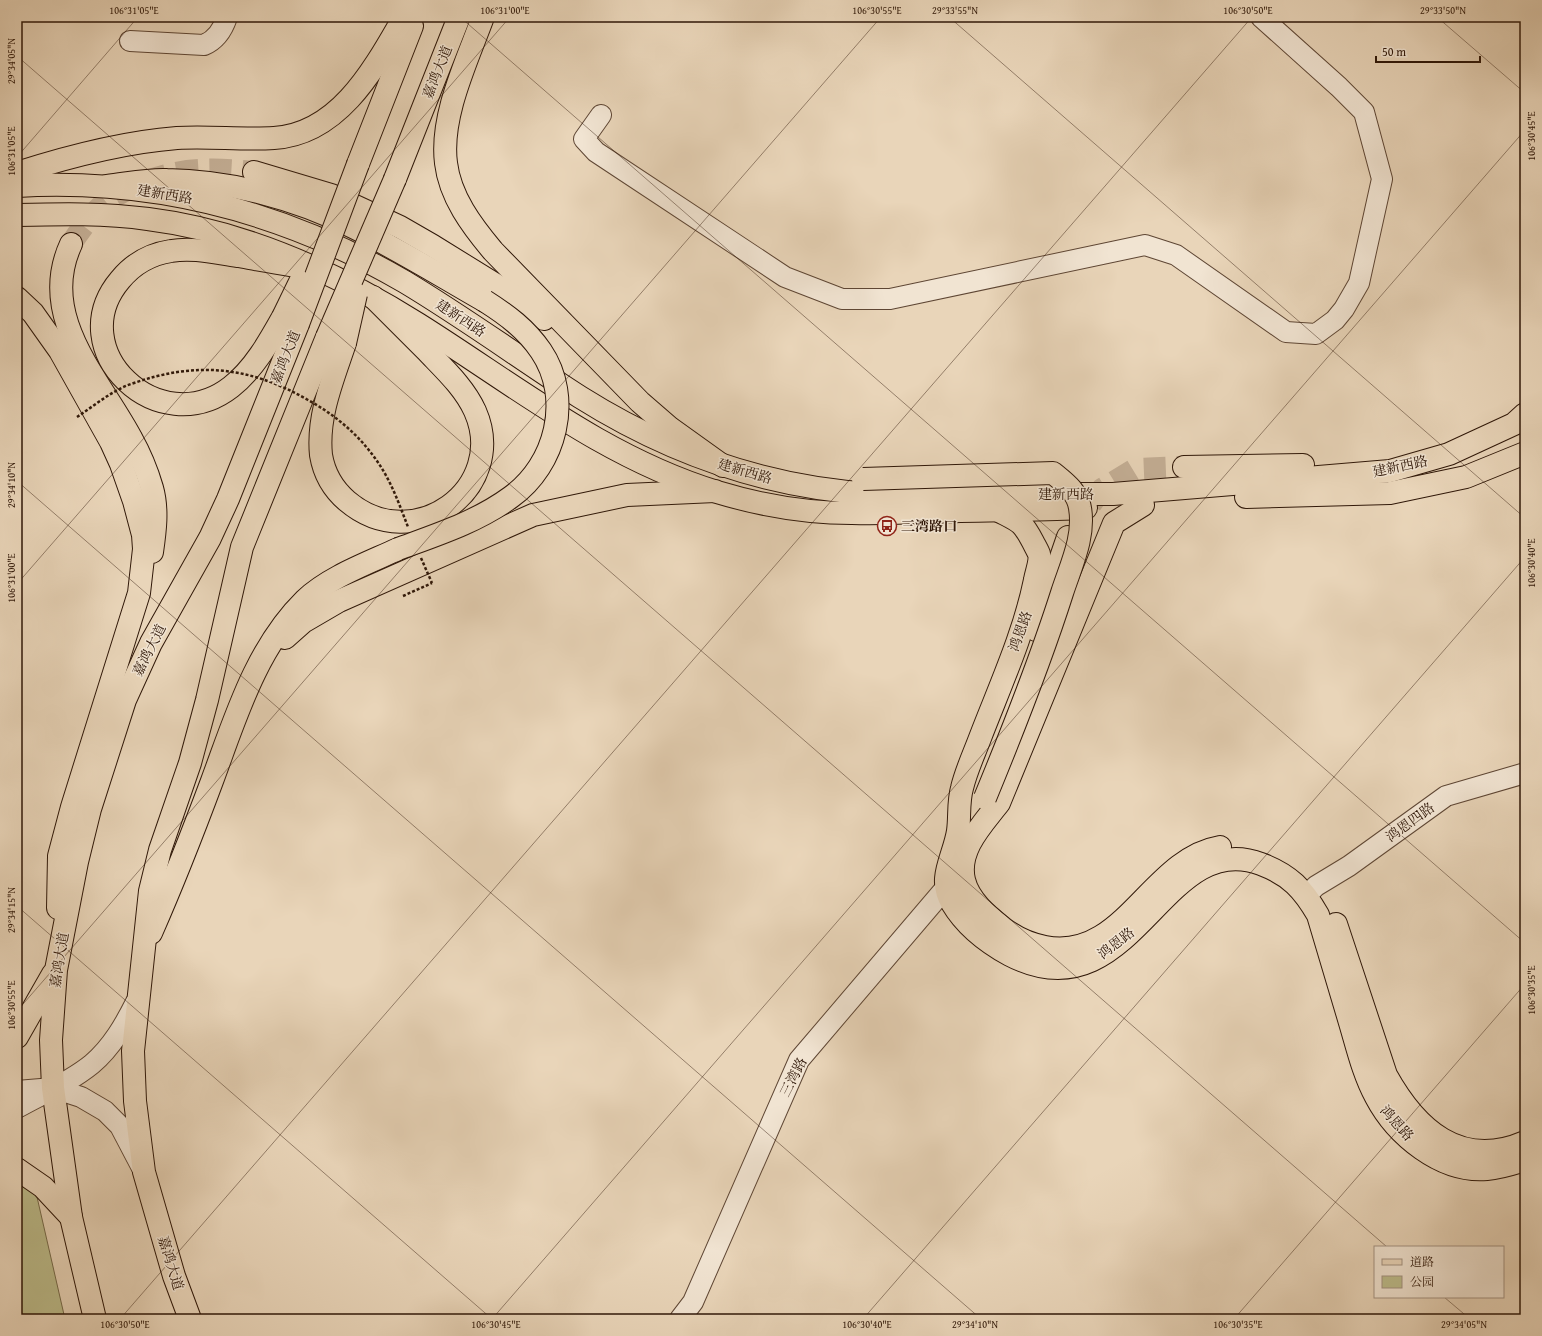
<svg xmlns="http://www.w3.org/2000/svg" width="1542" height="1336" viewBox="0 0 1542 1336" font-family="'Gentium Book Plus','Noto Serif SC',serif">
	<style>
		.green { fill: #bcbc8b; stroke: #766a4a }
		.lines { fill: none; stroke-linecap: round; stroke-linejoin: round }
		.major-tunnel { stroke: #c4af96; stroke-width: 22; stroke-dasharray: 22 11; stroke-linecap: butt }
		.highway-tunnel { stroke: #c4af96; stroke-width: 22; stroke-dasharray: 22 11; stroke-linecap: butt }
		.minor-casing { stroke: #5e4634; stroke-width: 22 }
		.major-casing { stroke: #2f1708; stroke-width: 24 }
		.highway-casing { stroke: #2f1708; stroke-width: 24 }
		.path { stroke: #2f1708; stroke-width: 2.5; stroke-dasharray: 3 2; stroke-linecap: butt }
		.minor { stroke: #f1e4d2; stroke-width: 20 }
		.major { stroke: #e9d5b9; stroke-width: 22 }
		.highway { stroke: #e9d5b9; stroke-width: 22 }
		.major-bridge-casing { stroke: #2f1708; stroke-width: 24; stroke-linecap: butt }
		.highway-bridge-casing { stroke: #2f1708; stroke-width: 24; stroke-linecap: butt }
		.path-bridge { stroke: #2f1708; stroke-width: 2.5; stroke-dasharray: 3 2; stroke-linecap: butt }
		.major-bridge { stroke: #e9d5b9; stroke-width: 22 }
		.highway-bridge { stroke: #e9d5b9; stroke-width: 22 }
		.ticks { fill: none; stroke: #2f1708; stroke-width: 1; stroke-opacity: 0.45 }
		.labels { text-anchor: middle; dominant-baseline: central; stroke-width: 3; stroke-linejoin: round; paint-order: stroke }
		.street-label { font-size: 14px; fill: #2f1708; stroke: #f1e4d2 }
		.poi-label { font-size: 14px; font-weight: bold; fill: #2f1708; stroke: #f1e4d2; text-anchor: start }
		.neatline { fill: none; stroke: #2f1708; stroke-width: 1.5 }
		.ticks-label { font-size: 10px; text-anchor: middle; fill: #2f1708 }
	</style>
	<rect width="100%" height="100%" fill="#e9d5b9"/>
	<filter id="stains"><feTurbulence type="fractalNoise" baseFrequency=".005" numOctaves="4"/><feColorMatrix values="0 0 0 0 .2 0 0 0 0 .09 0 0 0 0 .02 0 0 0 .5 -.17"/></filter>
	<radialGradient id="worn" r=".72"><stop offset=".6" stop-color="#630" stop-opacity="0"/><stop offset="1" stop-color="#630" stop-opacity=".3"/></radialGradient>
	<!-- green -->
	<path class="green" d="M 17,1176 L 37,1197 L 65,1319 L 17,1319 Z"/>
	<g class="lines">
		<!-- major-tunnel -->
		<path class="major-tunnel" d="M 1091,504 L 1102,489 L 1135,469 L 1184,467"/>
		<!-- highway-tunnel -->
		<path class="highway-tunnel" d="M 71,244 C 80,230 91,215 104,203 C 109,198 118,195 125,191 C 170,168 205,167 254,172"/>
		<defs>
			<g id="minor">
				<path d="M 130,41 L 204,45 C 216,40 223,29 227,17"/>
				<path d="M 601,115 L 584,139 L 596,152 L 785,277 L 842,299 L 890,299 L 1145,245 L 1176,255 L 1286,332 L 1316,334 L 1335,320 L 1344,309 L 1359,283 L 1382,179 L 1364,112 L 1339,87 L 1261,17"/>
				<path d="M 1307,895 L 1316,886 L 1349,866 L 1446,796 L 1525,773"/>
				<path d="M 17,1091 L 53,1088 L 81,1097 L 105,1111 L 120,1126 L 142,1168"/>
				<path d="M 17,1108 C 42,1094 70,1082 92,1064 C 112,1047 125,1024 136,1002"/>
				<path d="M 680,1319 L 693,1302 L 799,1060 L 955,877"/>
			</g>
			<g id="major">
				<path d="M 17,186 C 156,178 285,212 405,282 C 465,318 521,359 580,397 C 669,453 769,488 874,494 L 1113,494 L 1390,471 L 1449,454 L 1514,424 L 1525,414"/>
				<path d="M 17,215 C 61,214 105,213 148,219 C 244,231 337,273 418,324 C 515,385 605,458 717,492 C 760,505 806,513 852,513 C 888,514 924,512 960,511 C 1002,510 1044,510 1086,508"/>
				<path d="M 1184,467 L 1303,465"/>
				<path d="M 1246,497 L 1390,493 L 1466,477 L 1525,453"/>
				<path d="M 1143,505 L 1114,523 L 999,803 C 982,825 957,850 964,880 C 969,901 988,916 1003,928 C 1016,938 1029,944 1045,947 C 1124,962 1150,859 1220,847"/>
				<path d="M 999,511 C 1020,522 1022,521 1033,542 C 1035,546 1038,551 1039,554 C 1041,561 1036,573 1035,580 C 1024,634 1000,686 980,738 C 974,754 966,771 962,788 C 958,802 960,817 958,831 C 954,857 937,878 952,903 C 965,925 988,943 1010,955 C 1133,1019 1161,826 1261,864 C 1290,875 1303,889 1318,915 C 1329,952 1340,989 1351,1026 C 1358,1050 1364,1075 1376,1097 C 1396,1135 1441,1173 1487,1169 C 1500,1168 1512,1164 1525,1160"/>
				<path d="M 1036,630 L 1068,537"/>
				<path d="M 1336,924 L 1386,1075 C 1416,1129 1460,1170 1525,1142"/>
			</g>
			<g id="highway">
				<path d="M 483,17 C 467,61 440,116 446,163 C 450,197 472,226 493,251 L 640,402 L 670,428 L 723,466"/>
				<path d="M 358,164 L 412,26"/>
				<path d="M 254,172 L 331,195 L 400,227 L 433,246 L 525,303 L 544,319"/>
				<path d="M 17,173 C 67,157 125,142 177,138 C 209,136 242,140 274,138 C 340,134 375,67 404,17"/>
				<path d="M 395,179 L 459,17"/>
				<path d="M 107,186 C 126,184 147,179 167,180 C 230,181 296,198 353,227 C 398,249 441,276 485,301"/>
				<path d="M 71,244 C 37,317 99,378 131,438 C 140,454 147,471 152,488 C 158,509 155,531 152,552"/>
				<path d="M 17,298 L 33,313 L 60,351 L 111,442 L 121,464 L 134,501 L 143,535 L 144,549 L 139,593 L 72,807 L 59,856 L 58,908"/>
				<path d="M 283,317 C 269,342 254,369 231,387 C 159,443 61,350 120,280 C 133,264 151,254 171,251 C 193,247 216,253 238,256 C 266,261 293,266 321,270"/>
				<path d="M 345,343 C 333,379 317,416 321,455 C 324,473 333,489 347,501 C 414,558 509,488 475,411 C 464,387 444,369 426,350 C 408,332 390,314 373,297"/>
				<path d="M 285,638 L 303,622 L 339,601 L 533,515 L 627,495 L 715,491"/>
				<path d="M 151,933 C 173,883 193,832 212,781 C 235,719 256,648 305,600 C 329,577 368,563 398,549"/>
				<path d="M 17,1037 L 53,974"/>
				<path d="M 17,1169 L 43,1187 L 71,1217"/>
				<path d="M 95,1319 L 71,1217 L 53,1088 L 51,1040 L 56,970 L 77,862 L 90,809 L 125,700 L 151,643 L 210,538 L 228,499 L 298,324"/>
				<path d="M 190,1319 L 174,1276 L 144,1172 L 135,1101 L 133,1051 L 150,891 L 160,850 L 190,763 L 207,700 L 242,547 L 327,337"/>
			</g>
		</defs>
		<!-- minor casing -->
		<use href="#minor" class="minor-casing"/>
		<!-- major casing -->
		<use href="#major" class="major-casing"/>
		<!-- highway casing -->
		<use href="#highway" class="highway-casing"/>
		<!-- path -->
		<path class="path" d="M 403,596 L 432,583"/>
		<!-- minor -->
		<use href="#minor" class="minor"/>
		<!-- major -->
		<use href="#major" class="major"/>
		<!-- highway -->
		<use href="#highway" class="highway"/>
		<defs>
			<path id="major-bridge" d="M 863,479 L 1053,473 C 1064,482 1078,492 1080,508 C 1085,537 1071,565 1062,593 C 1040,662 1013,730 985,798"/>
			<g id="highway-bridge">
				<path d="M 283,317 L 300,282"/>
				<path d="M 298,324 L 358,164"/>
				<path d="M 327,337 L 395,179"/>
				<path d="M 345,343 L 356,294"/>
				<path d="M 398,549 C 436,535 477,522 511,497 C 556,465 573,398 541,351 C 526,329 507,315 485,301"/>
			</g>
		</defs>
		<!-- major-bridge casing -->
		<use href="#major-bridge" class="major-bridge-casing"/>
		<!-- highway-bridge casing -->
		<use href="#highway-bridge" class="highway-bridge-casing"/>
		<!-- path-bridge -->
		<g class="path-bridge">
			<path d="M 77,417 C 94,406 111,391 131,384 C 196,361 249,366 308,400 C 339,417 366,441 384,472 C 394,489 401,509 408,527"/>
			<path d="M 421,558 L 432,583"/>
		</g>
		<!-- major-bridge -->
		<use href="#major-bridge" class="major-bridge"/>
		<!-- highway-bridge -->
		<use href="#highway-bridge" class="highway-bridge"/>
	</g>
	<!-- ticks -->
	<path class="ticks" d="M 460,17 L 1525,943M 949,17 L 1525,518M 1437,17 L 1525,93M 17,56 L 1387,1247M 17,157 L 138,17M 17,481 L 981,1319M 17,584 L 510,17M 17,906 L 492,1319M 17,1011 L 881,17M 1444,1297 L 1470,1319M 120,1319 L 1252,17M 492,1319 L 1525,130M 863,1319 L 1525,557M 1234,1319 L 1525,984"/>
	<!-- icons -->
	<defs>
		<symbol id="bus-ring" viewBox="-11 -11 22 22"><circle r="9.5" fill="#f1e4d2" stroke="#8f2418" stroke-width="1.5"/><path d="M-5-6H5V4H4V6H2V4H-2V6H-4V4H-5ZM-3.5-4V0h7V-4ZM-3.5 1.2v1.5H-2V1.2ZM2 1.2v1.5H3.5V1.2Z" fill="#8f2418"/></symbol>
	</defs>
	<g fill-rule="evenodd">
		<use href="#bus-ring" x="876" y="515" width="22" height="22"/>
	</g>
	<g class="labels">
		<!-- street labels -->
		<g class="street-label">
			<text transform="translate(437 72) rotate(-68)">嘉鸿大道</text>
			<text transform="translate(165 194) rotate(9)">建新西路</text>
			<text transform="translate(461 318) rotate(33)">建新西路</text>
			<text transform="translate(285 357) rotate(-68)">嘉鸿大道</text>
			<text transform="translate(1400 466) rotate(-12)">建新西路</text>
			<text transform="translate(745 471) rotate(16)">建新西路</text>
			<text x="1066" y="494">建新西路</text>
			<text transform="translate(1020 631) rotate(-70)">鸿恩路</text>
			<text transform="translate(149 650) rotate(-63)">嘉鸿大道</text>
			<text transform="translate(1410 822) rotate(-36)">鸿恩四路</text>
			<text transform="translate(1116 943) rotate(-38)">鸿恩路</text>
			<text transform="translate(59 960) rotate(-81)">嘉鸿大道</text>
			<text transform="translate(793 1077) rotate(-63)">三湾路</text>
			<text transform="translate(1397 1123) rotate(48)">鸿恩路</text>
			<text transform="translate(171 1263) rotate(73)">嘉鸿大道</text>
		</g>
		<!-- poi labels -->
		<g class="poi-label">
			<text x="901" y="526">三湾路口</text>
		</g>
	</g>
	<!-- margin -->
	<rect width="1542" height="1336" fill="none" stroke="#e9d5b9" stroke-width="44"/>
	<!-- legend -->
	<rect x="1374" y="1246" width="130" height="52" fill="#f1e4d2" stroke="#a39281"/>
	<rect x="1382" y="1259" width="20" height="6" fill="#e9d5b9" stroke="#a39281"/>
	<text x="1410" y="1266" font-size="12" fill="#2f1708">道路</text>
	<rect x="1382" y="1276" width="20" height="12" fill="#bcbc8b" stroke="#a39281"/>
	<text x="1410" y="1286" font-size="12" fill="#2f1708">公园</text>
	<!-- scale -->
	<path d="M1376 56v6h104v-6" fill="none" stroke="#2f1708" stroke-width="2"/>
	<text x="1382" y="56" font-size="12" fill="#2f1708" stroke="#f1e4d2" stroke-width="3" paint-order="stroke">50 m</text>
	<rect x="22" y="22" width="1498" height="1292" class="neatline"/>
	<g class="ticks-label">
		<text x="134" y="14">106°31'05"E</text>
		<text x="505" y="14">106°31'00"E</text>
		<text x="877" y="14">106°30'55"E</text>
		<text x="955" y="14">29°33'55"N</text>
		<text x="1248" y="14">106°30'50"E</text>
		<text x="1443" y="14">29°33'50"N</text>
		<text transform="translate(11 61) rotate(-90)" y="4">29°34'05"N</text>
		<text transform="translate(1531 136) rotate(-90)" y="4">106°30'45"E</text>
		<text transform="translate(11 151) rotate(-90)" y="4">106°31'05"E</text>
		<text transform="translate(11 485) rotate(-90)" y="4">29°34'10"N</text>
		<text transform="translate(1531 563) rotate(-90)" y="4">106°30'40"E</text>
		<text transform="translate(11 578) rotate(-90)" y="4">106°31'00"E</text>
		<text transform="translate(11 910) rotate(-90)" y="4">29°34'15"N</text>
		<text transform="translate(1531 990) rotate(-90)" y="4">106°30'35"E</text>
		<text transform="translate(11 1005) rotate(-90)" y="4">106°30'55"E</text>
		<text x="125" y="1328">106°30'50"E</text>
		<text x="496" y="1328">106°30'45"E</text>
		<text x="867" y="1328">106°30'40"E</text>
		<text x="975" y="1328">29°34'10"N</text>
		<text x="1238" y="1328">106°30'35"E</text>
		<text x="1464" y="1328">29°34'05"N</text>
	</g>
	<rect width="100%" height="100%" filter="url(#stains)"/>
	<rect width="100%" height="100%" fill="url(#worn)"/>
</svg>
